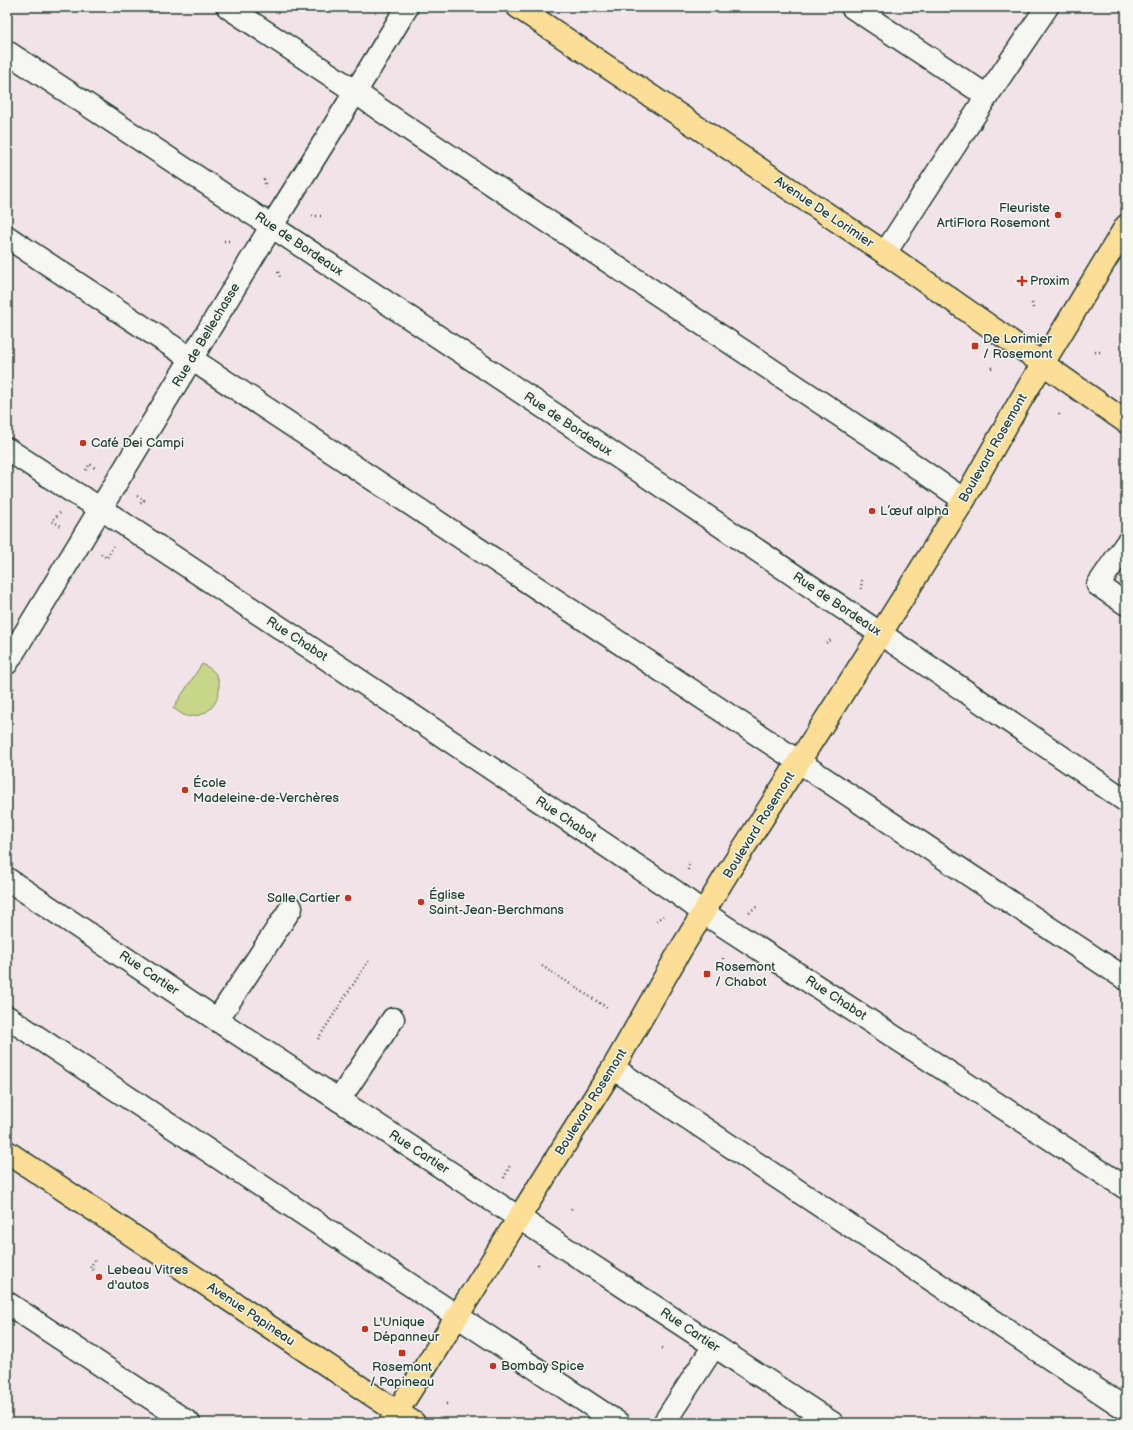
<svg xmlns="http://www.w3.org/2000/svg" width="1133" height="1430" viewBox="0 0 1133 1430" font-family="'Balsamiq Sans',sans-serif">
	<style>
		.green { fill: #c8d689; stroke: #748a5e }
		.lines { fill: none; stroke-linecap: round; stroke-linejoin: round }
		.minor-casing { stroke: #1f3d34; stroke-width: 25 }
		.major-casing { stroke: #1f3d34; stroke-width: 25 }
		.path { stroke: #1f3d34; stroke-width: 2.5; stroke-dasharray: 1 3; stroke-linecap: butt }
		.minor { stroke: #f6f6f2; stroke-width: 22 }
		.major { stroke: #fcde96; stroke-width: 22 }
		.poi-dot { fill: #c8321e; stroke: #f6f6f2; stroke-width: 1.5 }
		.labels { text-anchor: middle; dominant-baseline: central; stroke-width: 3; stroke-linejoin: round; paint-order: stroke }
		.poi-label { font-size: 13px; fill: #1f3d34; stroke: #f6f6f2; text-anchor: start }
		.street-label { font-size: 13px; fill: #1f3d34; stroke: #f6f6f2 }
	</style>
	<rect width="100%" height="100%" fill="#f2e3e9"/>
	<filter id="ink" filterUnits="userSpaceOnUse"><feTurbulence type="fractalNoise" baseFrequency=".025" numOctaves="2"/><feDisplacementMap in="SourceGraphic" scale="8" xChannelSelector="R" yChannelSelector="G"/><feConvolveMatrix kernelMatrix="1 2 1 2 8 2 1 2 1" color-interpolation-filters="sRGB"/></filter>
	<g filter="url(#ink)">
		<!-- green -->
		<path class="green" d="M 202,664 C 206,666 212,669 215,673 C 225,688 216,711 199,715 C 195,716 190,717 186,716 C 182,715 177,710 173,708 Z"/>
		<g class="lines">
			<defs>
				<g id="minor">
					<path d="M 228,7 L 344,84 L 382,111 L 895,452 L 964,500"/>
					<path d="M 852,7 L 987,96 L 885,253"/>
					<path d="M 7,52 C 382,298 756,547 1126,801"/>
					<path d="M 987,96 L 1047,7"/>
					<path d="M 7,237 C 381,483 753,733 1126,979"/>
					<path d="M 7,449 L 73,492 L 100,508 L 410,714 L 677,893 L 704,913 L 1126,1188"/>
					<path d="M 1126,544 L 1098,585 L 1126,604"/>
					<path d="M 7,663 C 95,518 182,372 271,227 C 317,154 363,81 407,7"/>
					<path d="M 7,879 L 217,1020 L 832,1423"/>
					<path d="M 7,1017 L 618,1423"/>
					<path d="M 217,1020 L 291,908"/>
					<path d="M 613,1068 L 1126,1409"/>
					<path d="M 339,1100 L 393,1019"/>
					<path d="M 7,1303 L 189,1423"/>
					<path d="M 664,1423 L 714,1346"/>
				</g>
				<g id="major">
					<path d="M 518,7 L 885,253 L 1126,422"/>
					<path d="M 7,1152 L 414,1423"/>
					<path d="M 390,1423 L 613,1068 L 681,949 L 725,877 L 881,633 L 964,500 L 1019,403 L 1126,226"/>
				</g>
			</defs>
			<!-- minor casing -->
			<use href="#minor" class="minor-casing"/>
			<!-- major casing -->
			<use href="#major" class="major-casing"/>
			<!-- path -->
			<g class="path">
				<path d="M 447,7 L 448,12"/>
				<path d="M 264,179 L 266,187"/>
				<path d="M 312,216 L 321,216"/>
				<path d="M 224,241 L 232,241"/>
				<path d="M 278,272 L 280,277"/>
				<path d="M 1032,303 L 1033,308"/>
				<path d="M 1095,352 L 1100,352"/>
				<path d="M 991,368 L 994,367"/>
				<path d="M 1059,414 L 1060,416"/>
				<path d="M 86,470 L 90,464 L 96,469"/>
				<path d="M 137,496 L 144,500 L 139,505"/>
				<path d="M 60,513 L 52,521 L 61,526"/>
				<path d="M 101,554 L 107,558 L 113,546"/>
				<path d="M 861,589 L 862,578"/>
				<path d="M 826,643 L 831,640"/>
				<path d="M 7,699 L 14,687"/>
				<path d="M 688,870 L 689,862"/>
				<path d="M 749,912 L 758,906"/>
				<path d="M 656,921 L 663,916"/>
				<path d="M 723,958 L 723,970"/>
				<path d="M 542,966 L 609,1009"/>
				<path d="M 318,1039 L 369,960"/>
				<path d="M 504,1178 L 510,1165"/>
				<path d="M 571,1209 L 573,1207"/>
				<path d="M 538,1264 L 539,1268"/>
				<path d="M 93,1270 L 90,1268 L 95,1259"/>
				<path d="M 661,1348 L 664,1349"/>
				<path d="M 385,1363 L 386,1367"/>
				<path d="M 446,1404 L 450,1403"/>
			</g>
			<!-- minor -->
			<use href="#minor" class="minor"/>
			<!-- major -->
			<use href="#major" class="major"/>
		</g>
	</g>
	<!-- markers -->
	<g class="poi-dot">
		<circle cx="1058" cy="215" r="4"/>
		<path d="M1020 275h4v4h4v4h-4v4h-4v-4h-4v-4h4z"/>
		<rect x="971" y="342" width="8" height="8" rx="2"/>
		<circle cx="83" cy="443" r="4"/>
		<circle cx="872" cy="511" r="4"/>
		<circle cx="185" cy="790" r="4"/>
		<circle cx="348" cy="898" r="4"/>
		<circle cx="421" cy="902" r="4"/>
		<rect x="703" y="970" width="8" height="8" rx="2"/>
		<circle cx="99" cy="1277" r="4"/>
		<circle cx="365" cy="1329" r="4"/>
		<rect x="398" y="1349" width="8" height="8" rx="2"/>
		<circle cx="493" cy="1366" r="4"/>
	</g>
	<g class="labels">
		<!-- poi labels -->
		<g class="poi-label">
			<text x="1050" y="208" text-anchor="end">Fleuriste<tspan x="1050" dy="15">ArtiFlora Rosemont</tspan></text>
			<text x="1030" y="281">Proxim</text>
			<text x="983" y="339">De Lorimier<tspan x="983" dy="15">/ Rosemont</tspan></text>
			<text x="91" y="443">Café Dei Campi</text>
			<text x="880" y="511">L’œuf alpha</text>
			<text x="193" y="783">École<tspan x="193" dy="15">Madeleine-de-Verchères</tspan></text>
			<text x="429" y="895">Église<tspan x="429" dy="15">Saint-Jean-Berchmans</tspan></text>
			<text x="340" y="898" text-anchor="end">Salle Cartier</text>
			<text x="715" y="967">Rosemont<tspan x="715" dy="15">/ Chabot</tspan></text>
			<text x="107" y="1270">Lebeau Vitres<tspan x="107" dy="15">d'autos</tspan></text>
			<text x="373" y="1322">L'Unique<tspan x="373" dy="15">Dépanneur</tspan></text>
			<text x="501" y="1366">Bombay Spice</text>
			<text x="402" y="1367" text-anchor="middle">Rosemont<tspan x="402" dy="15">/ Papineau</tspan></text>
		</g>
		<!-- street labels -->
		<g class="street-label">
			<text transform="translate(824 212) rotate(34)">Avenue De Lorimier</text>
			<text transform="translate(299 244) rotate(34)">Rue de Bordeaux</text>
			<text transform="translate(206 335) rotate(-59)">Rue de Bellechasse</text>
			<text transform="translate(568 424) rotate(34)">Rue de Bordeaux</text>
			<text transform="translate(993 448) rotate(-60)">Boulevard Rosemont</text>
			<text transform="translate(837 604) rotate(34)">Rue de Bordeaux</text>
			<text transform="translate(297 639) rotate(33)">Rue Chabot</text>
			<text transform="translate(566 819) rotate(34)">Rue Chabot</text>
			<text transform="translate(759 825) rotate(-58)">Boulevard Rosemont</text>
			<text transform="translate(149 973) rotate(34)">Rue Cartier</text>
			<text transform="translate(836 998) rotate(33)">Rue Chabot</text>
			<text transform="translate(591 1102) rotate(-58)">Boulevard Rosemont</text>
			<text transform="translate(419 1152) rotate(33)">Rue Cartier</text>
			<text transform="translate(251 1314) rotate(34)">Avenue Papineau</text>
			<text transform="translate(690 1330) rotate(34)">Rue Cartier</text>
		</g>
	</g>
	<!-- margin -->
	<rect width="1133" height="1430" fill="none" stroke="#f6f6f2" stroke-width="24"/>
	<rect x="12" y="12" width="1109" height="1406" fill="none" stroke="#1f3d34" stroke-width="1.5" filter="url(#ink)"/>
</svg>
